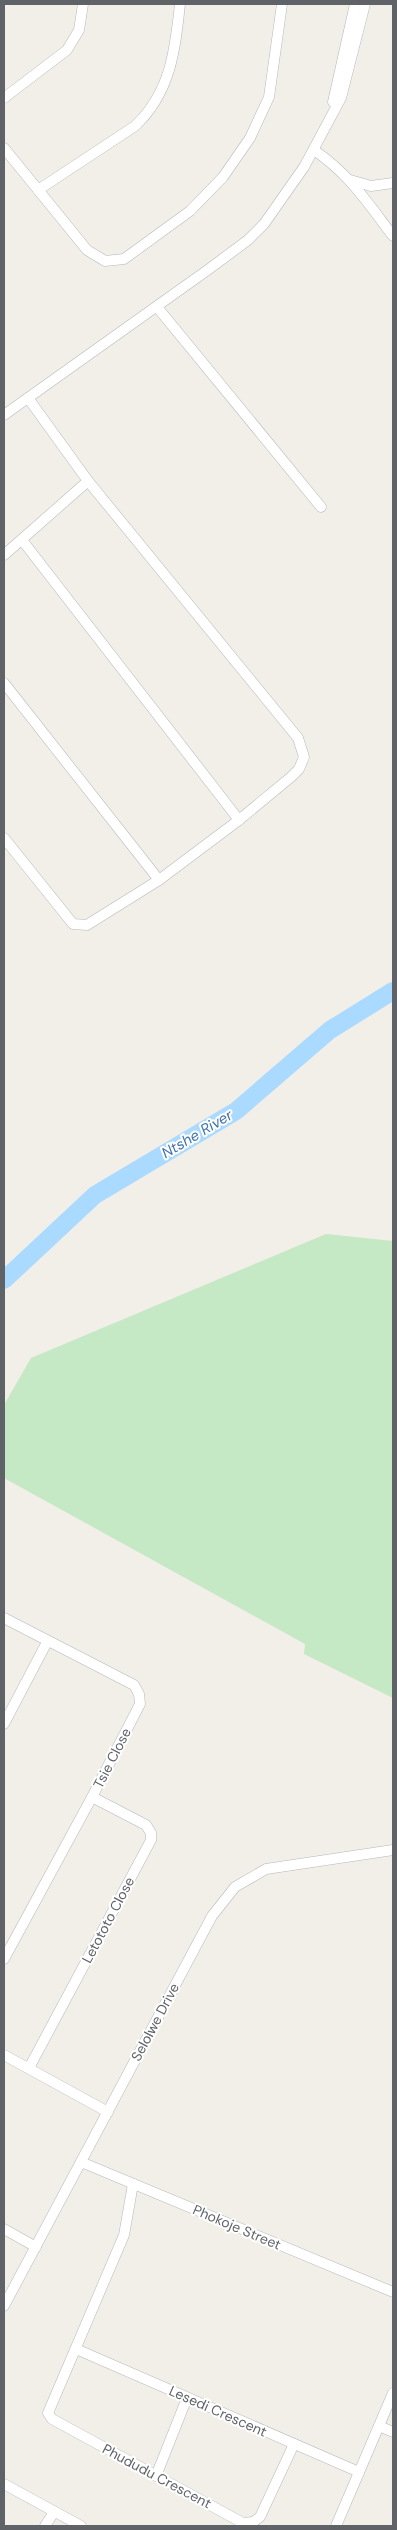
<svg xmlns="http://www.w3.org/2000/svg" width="397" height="2530" viewBox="0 0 397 2530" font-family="'DM Sans',sans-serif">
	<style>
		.green { fill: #c5e8c5 }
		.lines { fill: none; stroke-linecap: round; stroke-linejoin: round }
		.river { stroke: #aadaff; stroke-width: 18 }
		.street-casing { stroke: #b5b8bc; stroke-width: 11 }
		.street { stroke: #fff; stroke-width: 10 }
		.labels { text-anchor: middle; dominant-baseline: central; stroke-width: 4; stroke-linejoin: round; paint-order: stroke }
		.street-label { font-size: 14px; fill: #5f6368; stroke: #fff }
		.water-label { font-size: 15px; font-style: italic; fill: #4174aa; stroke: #fff }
	</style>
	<rect width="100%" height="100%" fill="#f1efe8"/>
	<!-- green -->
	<path class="green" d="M 326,1234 L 393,1241 L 393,1698 L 304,1654 L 305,1644 L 4,1478 L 4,1405 L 31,1358 Z"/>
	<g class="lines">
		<!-- river -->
		<path class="river" d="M 4,1280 L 95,1195 L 236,1111 L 330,1030 L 393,991"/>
		<defs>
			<g id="street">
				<path d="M 4,98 L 67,50 L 79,30 L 83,4"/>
				<path d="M 333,102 L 355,4"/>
				<path d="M 4,148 L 87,250 L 105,261 L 124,259 L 190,211 L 223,177 L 250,138 L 269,97 L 282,4"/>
				<path d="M 314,150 C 350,175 367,202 393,236"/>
				<path d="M 350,180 L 371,186 L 393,183"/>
				<path d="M 38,190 L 135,126 C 171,92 175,50 180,4"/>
				<path d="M 157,307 L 321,507"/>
				<path d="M 4,415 L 209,269 L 248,240 L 264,224 L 304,167 L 341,98 L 365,4"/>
				<path d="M 22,540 L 239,820"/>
				<path d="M 4,555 L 88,481"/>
				<path d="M 4,683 L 159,880"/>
				<path d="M 4,838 L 73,924 L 87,925 L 159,880 L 239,820 L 291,777 L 299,769 L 304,757 L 298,738 L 88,481 L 28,398"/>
				<path d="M 4,1618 L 134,1685 L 139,1694 L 140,1704 L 92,1797 L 4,1959"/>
				<path d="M 4,1724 L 47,1642"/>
				<path d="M 4,2055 L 108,2112"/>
				<path d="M 29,2068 L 151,1840 L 151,1833 L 146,1825 L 92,1797"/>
				<path d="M 81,2162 L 393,2292"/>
				<path d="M 133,2184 L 124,2235 L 48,2413 L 52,2419 L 243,2523 L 253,2522 L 260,2517 L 294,2444"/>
				<path d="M 4,2229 L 36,2247"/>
				<path d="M 4,2306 L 212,1916 L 235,1887 L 266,1869 L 393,1850"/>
				<path d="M 76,2349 L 359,2472"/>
				<path d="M 379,2426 L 393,2432"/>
				<path d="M 156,2476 L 187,2398"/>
				<path d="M 4,2484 L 81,2526"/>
				<path d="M 45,2526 L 54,2512"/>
				<path d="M 336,2526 L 393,2393"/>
			</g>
		</defs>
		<!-- street casing -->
		<use href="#street" class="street-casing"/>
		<!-- street -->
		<use href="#street" class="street"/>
	</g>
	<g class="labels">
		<!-- street labels -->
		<g class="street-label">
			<text transform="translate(112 1758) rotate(-63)">Tsie Close</text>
			<text transform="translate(108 1920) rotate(-62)">Letototo Close</text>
			<text transform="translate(155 2022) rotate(-62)">Selolwe Drive</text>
			<text transform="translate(237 2227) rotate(23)">Phokoje Street</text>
			<text transform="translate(218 2411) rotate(24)">Lesedi Crescent</text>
			<text transform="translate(157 2476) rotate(28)">Phududu Crescent</text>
		</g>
		<!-- water labels -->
		<g class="water-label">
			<text transform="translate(197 1134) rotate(-31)">Ntshe River</text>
		</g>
	</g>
	<!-- border -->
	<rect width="397" height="2530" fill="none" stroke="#5f6368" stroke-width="10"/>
</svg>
